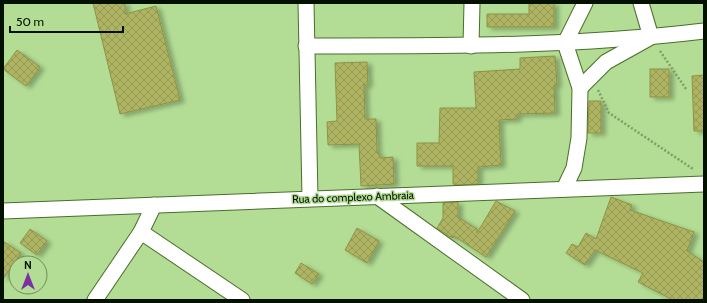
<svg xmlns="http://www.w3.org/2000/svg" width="707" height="303" viewBox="0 0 707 303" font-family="Cabin,sans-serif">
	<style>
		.building { fill: url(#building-cross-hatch); stroke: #8e9341; filter: url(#shadow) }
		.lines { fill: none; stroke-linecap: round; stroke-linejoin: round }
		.minor-casing { stroke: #4a6e29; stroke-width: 17 }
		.path { stroke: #7c9d66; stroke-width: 2.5; stroke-dasharray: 2 2; stroke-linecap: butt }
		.minor { stroke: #fff; stroke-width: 15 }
		.labels { text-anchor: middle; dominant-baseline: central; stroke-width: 3; stroke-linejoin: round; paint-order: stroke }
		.street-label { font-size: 11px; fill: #041000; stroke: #b3dd94 }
	</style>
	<defs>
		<pattern id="building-cross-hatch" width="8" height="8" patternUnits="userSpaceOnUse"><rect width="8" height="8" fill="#aeb462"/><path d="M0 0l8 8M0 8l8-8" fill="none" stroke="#949a53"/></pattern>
		<filter id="shadow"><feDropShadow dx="4.5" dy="2.5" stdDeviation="2" flood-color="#0004"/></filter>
	</defs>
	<rect width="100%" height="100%" fill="#b3dd94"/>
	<!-- building -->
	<g class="building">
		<path d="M 93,3 L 125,3 L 125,14 L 156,6 L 180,100 L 120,114 Z"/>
		<path d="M 529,3 L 554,3 L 554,27 L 487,27 L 487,14 L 529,14 Z"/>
		<path d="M 17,50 L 40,67 L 26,86 L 3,69 Z"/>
		<path d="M 555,56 L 557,85 L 554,85 L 555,113 L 517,114 L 517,119 L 499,120 L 501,165 L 478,167 L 478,184 L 457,185 L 453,184 L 453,166 L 417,166 L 417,143 L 439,143 L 440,108 L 476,108 L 474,72 L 520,69 L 520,58 Z"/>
		<path d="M 367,62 L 368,85 L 364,85 L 365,119 L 376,119 L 377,153 L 379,153 L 380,158 L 393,157 L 394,184 L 361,186 L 359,144 L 328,145 L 327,122 L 337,121 L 335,63 Z"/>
		<rect x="650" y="69" width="19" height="28"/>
		<path d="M 704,75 L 704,131 L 694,131 L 692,76 Z"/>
		<path d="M 589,101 L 601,101 L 601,133 L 588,133 Z"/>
		<path d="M 611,197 L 632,205 L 630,210 L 694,232 L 687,251 L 704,262 L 704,296 L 701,300 L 673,300 L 638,282 L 643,273 L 595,250 L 585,265 L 566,253 L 572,244 L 578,247 L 586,233 L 596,239 Z"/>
		<path d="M 496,201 L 515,211 L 486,257 L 454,236 L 452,238 L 437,228 L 443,218 L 443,203 L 458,202 L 458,217 L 477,229 L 477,233 Z"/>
		<path d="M 357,228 L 379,241 L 367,263 L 345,250 Z"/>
		<path d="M 30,229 L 47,241 L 37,255 L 20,243 Z"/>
		<path d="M 3,241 L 21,253 L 3,279 Z"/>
		<path d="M 301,263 L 319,274 L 312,284 L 295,273 Z"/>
	</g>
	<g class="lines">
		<defs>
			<g id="minor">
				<path d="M 306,3 L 310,198"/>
				<path d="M 306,46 C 439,46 572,47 704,31"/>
				<path d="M 471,46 L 472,3"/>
				<path d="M 580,88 L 606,62 L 651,37 L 641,3"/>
				<path d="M 564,189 L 574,168 L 579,138 L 580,88 L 565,43 L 585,3"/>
				<path d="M 377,196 L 522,300"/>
				<path d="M 3,211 L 704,184"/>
				<path d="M 141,232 L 242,300"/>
				<path d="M 95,300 L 141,232 L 154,205"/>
			</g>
		</defs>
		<!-- minor casing -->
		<use href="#minor" class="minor-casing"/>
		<!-- path -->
		<g class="path">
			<path d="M 660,51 L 686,89"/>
			<path d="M 598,90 L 609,113 L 693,169"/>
		</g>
		<!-- minor -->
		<use href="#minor" class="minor"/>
	</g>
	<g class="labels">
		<!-- street labels -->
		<g class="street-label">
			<text transform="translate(353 197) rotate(-2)">Rua do complexo Ambraia</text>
		</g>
	</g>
	<!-- border -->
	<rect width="707" height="303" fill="none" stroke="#041000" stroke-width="8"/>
	<!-- north arrow -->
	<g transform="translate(28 275)"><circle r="19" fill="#b3dd94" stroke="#6d8b59"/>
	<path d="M0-3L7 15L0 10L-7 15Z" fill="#7c30a1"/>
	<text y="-6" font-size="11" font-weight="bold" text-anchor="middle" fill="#041000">N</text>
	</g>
	<!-- scale -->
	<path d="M10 26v6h113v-6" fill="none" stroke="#041000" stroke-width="2"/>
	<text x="16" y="26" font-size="12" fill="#041000" stroke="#b3dd94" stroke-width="3" paint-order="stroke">50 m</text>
</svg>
